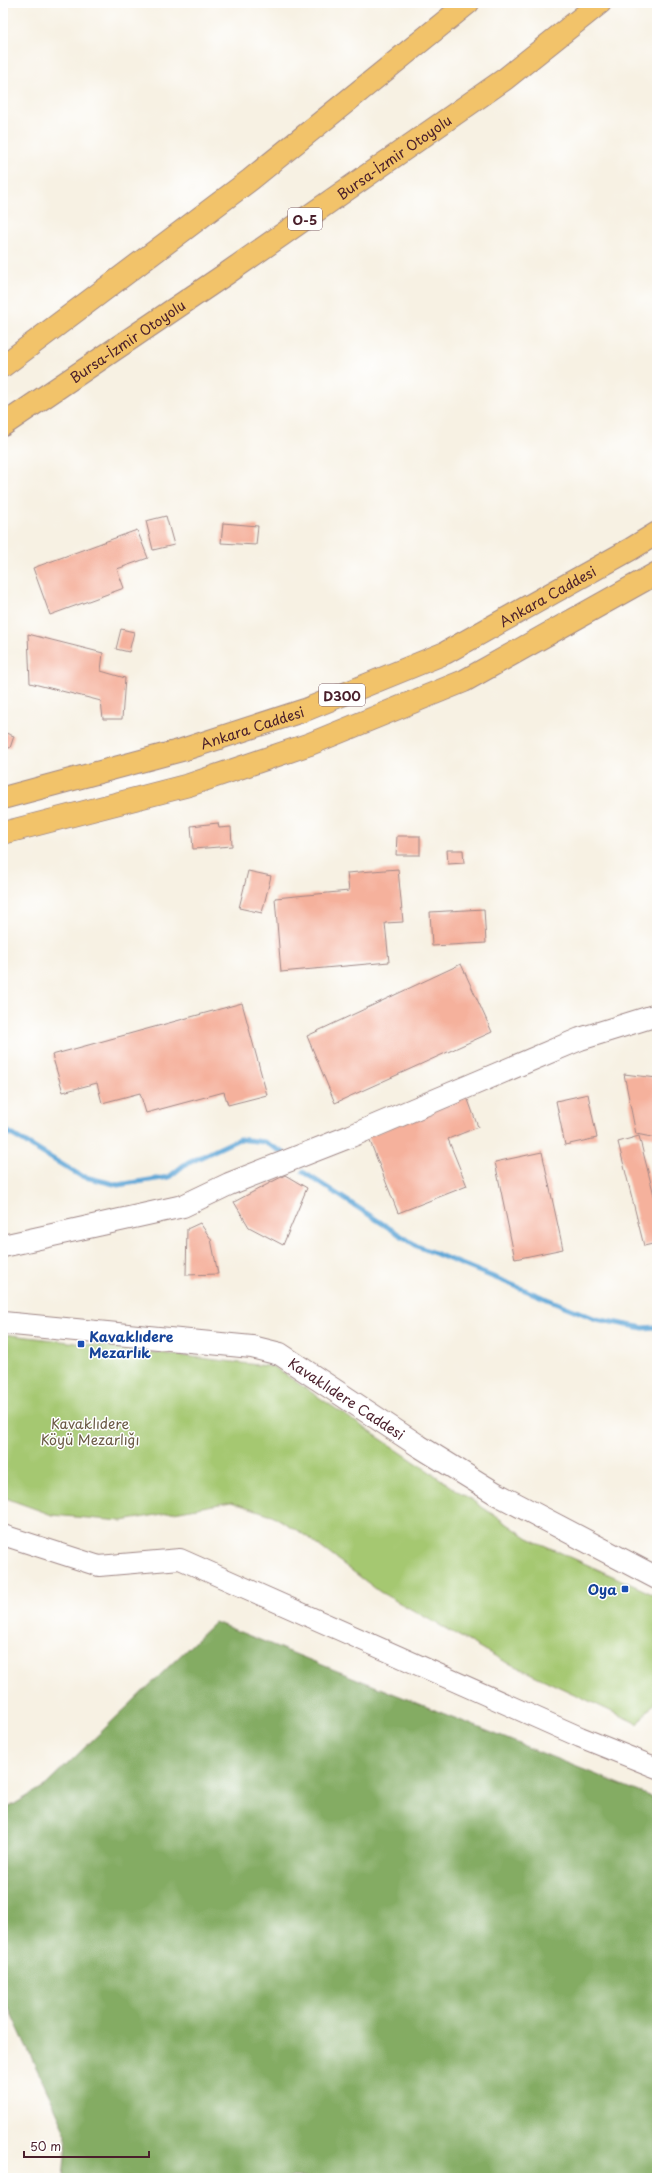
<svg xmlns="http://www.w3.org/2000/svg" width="660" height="2181" viewBox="0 0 660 2181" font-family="'Playpen Sans',sans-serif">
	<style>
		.green { fill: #a5c871; stroke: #78744e }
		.forest { fill: #84ac63; stroke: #676647 }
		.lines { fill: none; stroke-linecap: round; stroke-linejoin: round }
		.stream { stroke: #61a7d7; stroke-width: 5 }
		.building { fill: #f5b19c }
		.minor-casing { stroke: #a08887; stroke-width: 22 }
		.tertiary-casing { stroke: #a08887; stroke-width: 24 }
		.trunk-casing { stroke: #a08887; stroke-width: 24 }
		.motorway-casing { stroke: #a08887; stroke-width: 24 }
		.minor { stroke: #fff; stroke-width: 20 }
		.tertiary { stroke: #fff; stroke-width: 22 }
		.trunk { stroke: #f2c36a; stroke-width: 22 }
		.motorway { stroke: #f2c36a; stroke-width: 22 }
		.transit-dot { fill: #1a4fb4; stroke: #fff; stroke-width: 1.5 }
		.labels { text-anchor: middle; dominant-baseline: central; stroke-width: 3; stroke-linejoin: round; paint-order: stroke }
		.shield { fill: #fff; stroke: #80626b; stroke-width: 1 }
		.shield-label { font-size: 13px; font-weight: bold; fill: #4a1f2b }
		.street-label { font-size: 14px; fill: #4a1f2b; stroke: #fff }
		.transit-label { font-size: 14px; font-weight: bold; fill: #164399; stroke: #fff; text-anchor: start }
		.park-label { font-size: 14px; fill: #6a5a44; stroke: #fff }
	</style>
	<rect width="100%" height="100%" fill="#fff"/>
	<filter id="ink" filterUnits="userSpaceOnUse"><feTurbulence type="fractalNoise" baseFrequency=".025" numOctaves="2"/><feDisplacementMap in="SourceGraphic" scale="8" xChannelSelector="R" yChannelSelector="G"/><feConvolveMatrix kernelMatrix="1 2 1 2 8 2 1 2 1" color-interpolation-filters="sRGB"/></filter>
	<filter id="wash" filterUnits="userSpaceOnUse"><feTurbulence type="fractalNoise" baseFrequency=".012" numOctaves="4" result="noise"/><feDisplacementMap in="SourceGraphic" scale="16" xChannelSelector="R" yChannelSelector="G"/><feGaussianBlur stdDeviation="0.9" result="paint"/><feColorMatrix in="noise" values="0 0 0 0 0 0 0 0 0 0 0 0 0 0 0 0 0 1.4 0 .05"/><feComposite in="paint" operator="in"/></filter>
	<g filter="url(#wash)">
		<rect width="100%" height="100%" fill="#f7f1e3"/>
		<!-- green -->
		<path class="green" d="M 3,1334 L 274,1367 L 528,1538 L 657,1596 L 657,1699 L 638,1724 L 504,1661 L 380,1592 L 306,1536 L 272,1515 L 231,1502 L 122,1521 L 52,1515 L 3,1497 Z"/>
		<!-- forest -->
		<path class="forest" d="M 215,1622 L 657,1799 L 657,2178 L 63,2178 L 67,2134 L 3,1996 L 3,1811 L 46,1785 Z"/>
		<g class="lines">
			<!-- stream -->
			<g class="stream">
				<path d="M 3,1129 L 81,1176 L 118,1185 L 169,1177 L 184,1165 L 239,1139 L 264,1142 L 284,1153"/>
				<path d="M 303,1172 L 417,1246 L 596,1319 L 643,1328 L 657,1327"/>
			</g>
		</g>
		<g id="blocks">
			<!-- building -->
			<g class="building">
				<path d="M 166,516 L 174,545 L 153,550 L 146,521 Z"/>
				<path d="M 223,523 L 258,526 L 256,545 L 221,543 Z"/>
				<path d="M 137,530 L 148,558 L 117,569 L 124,588 L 50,615 L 33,568 Z"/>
				<path d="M 121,629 L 134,632 L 129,652 L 116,649 Z"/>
				<path d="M 28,634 L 103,653 L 101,671 L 125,678 L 122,719 L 103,719 L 101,701 L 30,683 Z"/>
				<path d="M 3,732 L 14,736 L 10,748 L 3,746 Z"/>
				<path d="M 218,823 L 219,828 L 231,827 L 232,846 L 193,849 L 191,826 Z"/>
				<path d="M 397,836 L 420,836 L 420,855 L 396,855 Z"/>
				<path d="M 447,850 L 463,850 L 464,863 L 448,864 Z"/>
				<path d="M 398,869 L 403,922 L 385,923 L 389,962 L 281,972 L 275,898 L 349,891 L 347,873 Z"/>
				<path d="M 248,871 L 271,876 L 262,913 L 239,908 Z"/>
				<path d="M 484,909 L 486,943 L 432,946 L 430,912 Z"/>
				<path d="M 461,964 L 492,1032 L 335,1103 L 307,1036 Z"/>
				<path d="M 242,1003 L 267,1095 L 228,1105 L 224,1092 L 146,1113 L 140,1093 L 102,1103 L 97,1083 L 63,1092 L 52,1055 Z"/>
				<path d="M 624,1074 L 657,1078 L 657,1138 L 636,1134 Z"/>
				<path d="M 588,1094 L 597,1138 L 565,1145 L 556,1101 Z"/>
				<path d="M 467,1097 L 478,1127 L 448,1139 L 467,1186 L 398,1213 L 368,1136 Z"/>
				<path d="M 639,1136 L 657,1207 L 657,1243 L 644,1246 L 618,1142 Z"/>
				<path d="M 542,1152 L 563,1249 L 515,1259 L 495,1162 Z"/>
				<path d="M 285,1175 L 307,1188 L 283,1245 L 249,1227 L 234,1202 Z"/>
				<path d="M 200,1223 L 211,1239 L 218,1274 L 186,1275 L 187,1229 Z"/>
			</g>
		</g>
	</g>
	<g filter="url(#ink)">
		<use href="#blocks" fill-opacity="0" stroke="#a08887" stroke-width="1"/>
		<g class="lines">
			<defs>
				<path id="minor" d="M 3,1535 L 99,1566 L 180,1559 L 580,1737 L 657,1768"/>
				<g id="tertiary">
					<path d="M 3,1246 L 183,1206 L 229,1184 L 351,1136 L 580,1039 L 657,1015"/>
					<path id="s1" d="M 3,1323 L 252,1347 L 280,1354 L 419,1446 L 495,1493 L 657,1578"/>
				</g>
				<g id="trunk">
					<path id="s2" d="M 3,798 L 182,750 L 305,710 L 445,653 L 631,549 L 657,533"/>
					<path d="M 3,833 L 189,785 L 310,744 L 464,681 L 657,573"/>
				</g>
				<g id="motorway">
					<path d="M 3,366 L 250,180 L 468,3"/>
					<path id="s3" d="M 3,425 L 226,274 L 505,79 L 600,3"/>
				</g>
			</defs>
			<!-- minor casing -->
			<use href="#minor" class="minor-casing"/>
			<!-- tertiary casing -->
			<use href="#tertiary" class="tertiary-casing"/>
			<!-- trunk casing -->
			<use href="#trunk" class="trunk-casing"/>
			<!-- motorway casing -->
			<use href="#motorway" class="motorway-casing"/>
			<!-- minor -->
			<use href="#minor" class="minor"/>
			<!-- tertiary -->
			<use href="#tertiary" class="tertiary"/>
			<!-- trunk -->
			<use href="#trunk" class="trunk"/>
			<!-- motorway -->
			<use href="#motorway" class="motorway"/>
		</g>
	</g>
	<!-- markers -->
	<g class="transit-dot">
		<rect x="77" y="1340" width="8" height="8" rx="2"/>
		<rect x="621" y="1585" width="8" height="8" rx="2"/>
	</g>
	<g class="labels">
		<!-- shield labels -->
		<g class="shield">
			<rect x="288" y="208" width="34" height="22" rx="3"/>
			<rect x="319" y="684" width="46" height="22" rx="3"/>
		</g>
		<g class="shield-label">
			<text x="305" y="219">O-5</text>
			<text x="342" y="695">D300</text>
		</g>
		<!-- street labels -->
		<g class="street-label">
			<text stroke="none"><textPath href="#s3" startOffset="474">Bursa-İzmir Otoyolu</textPath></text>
			<text stroke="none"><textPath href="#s3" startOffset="150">Bursa-İzmir Otoyolu</textPath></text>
			<text stroke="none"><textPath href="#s2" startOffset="583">Ankara Caddesi</textPath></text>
			<text stroke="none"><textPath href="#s2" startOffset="259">Ankara Caddesi</textPath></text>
			<text stroke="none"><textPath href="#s1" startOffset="359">Kavaklıdere Caddesi</textPath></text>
		</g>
		<!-- transit labels -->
		<g class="transit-label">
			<text x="89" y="1336">Kavaklıdere<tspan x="89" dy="16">Mezarlık</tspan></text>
			<text x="617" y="1589" text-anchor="end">Oya</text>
		</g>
		<!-- park labels -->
		<g class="park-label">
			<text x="90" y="1423">Kavaklıdere<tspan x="90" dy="16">Köyü Mezarlığı</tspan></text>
		</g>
	</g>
	<!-- margin -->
	<rect width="660" height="2181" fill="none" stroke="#fff" stroke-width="16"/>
	<!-- scale -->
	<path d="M24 2151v6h125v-6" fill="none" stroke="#4a1f2b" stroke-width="2"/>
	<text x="30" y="2151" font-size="12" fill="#4a1f2b" stroke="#ffffff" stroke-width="3" paint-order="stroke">50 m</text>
</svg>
